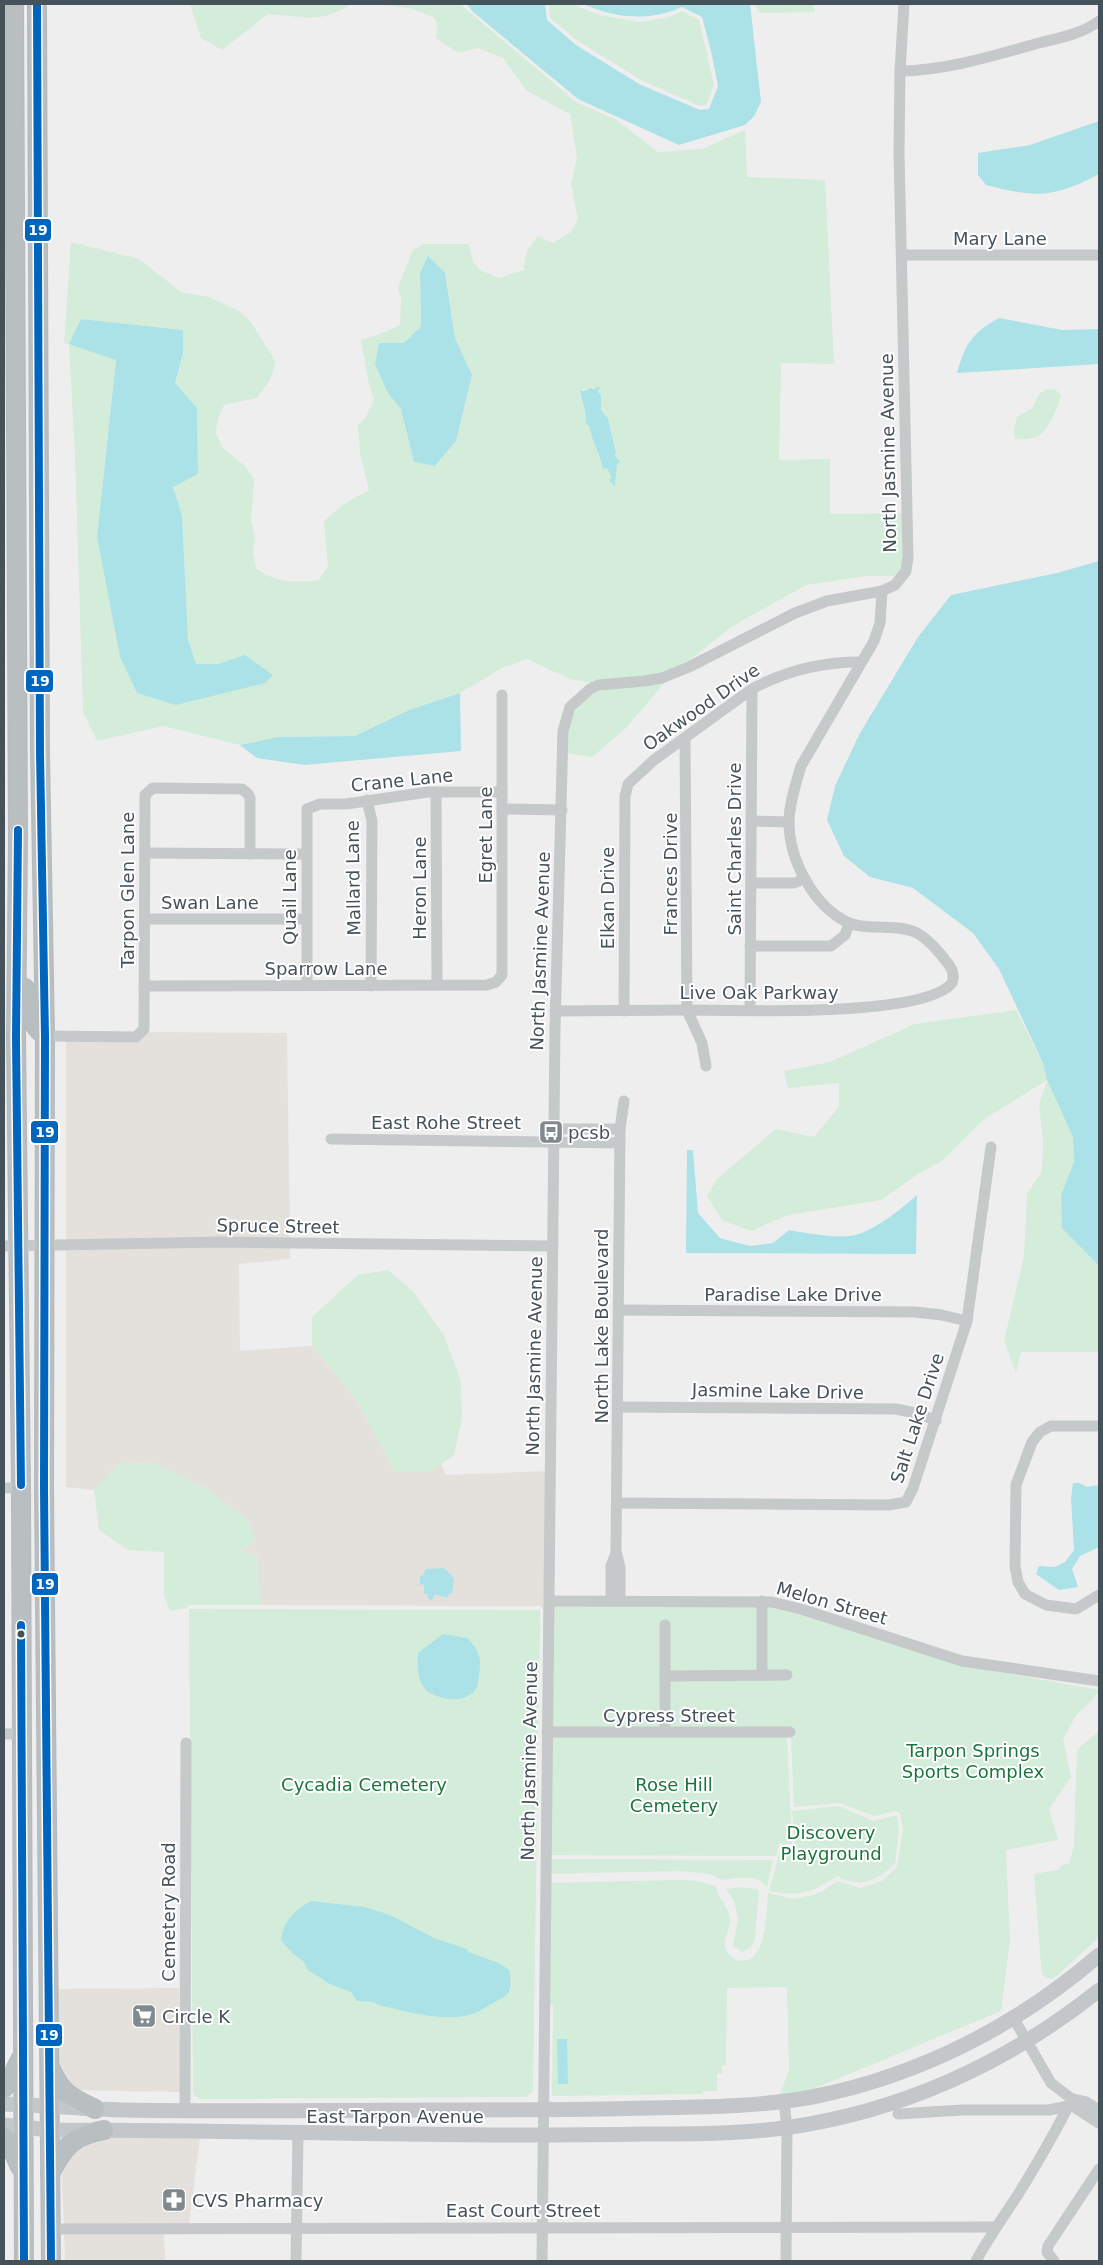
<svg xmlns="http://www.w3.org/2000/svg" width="1103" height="2265" viewBox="0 0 1103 2265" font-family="'DejaVu Sans',sans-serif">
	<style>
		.commercial { fill: #e4e0dc }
		.green { fill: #d4ecda; fill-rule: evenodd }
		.water { fill: #aae2e8 }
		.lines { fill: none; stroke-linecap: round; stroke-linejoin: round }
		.highway-casing { stroke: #b4b9bd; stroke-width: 20 }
		.minor { stroke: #c5c9ca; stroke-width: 11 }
		.major { stroke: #c3c7c9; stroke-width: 15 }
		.highway { stroke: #b9bec1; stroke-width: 18 }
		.bus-1-casing { stroke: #fff; stroke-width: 11 }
		.bus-1 { stroke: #0065bd; stroke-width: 8 }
		.bus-dot { fill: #465259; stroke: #fff; stroke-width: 2 }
		.labels { text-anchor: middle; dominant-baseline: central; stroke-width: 4; stroke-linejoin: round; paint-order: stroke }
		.street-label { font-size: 18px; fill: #465259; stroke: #fff }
		.poi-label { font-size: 18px; fill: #465259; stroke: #fff; text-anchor: start }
		.park-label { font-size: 18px; fill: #1c753e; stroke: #fff }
		.line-badge { stroke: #fff; stroke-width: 2 }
		.badge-label { font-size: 14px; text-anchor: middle; font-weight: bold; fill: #fff }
	</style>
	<rect width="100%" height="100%" fill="#efeeee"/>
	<!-- commercial -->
	<g class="commercial">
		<path d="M 147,1032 L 287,1033 L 290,1239 L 66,1240 L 66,1041 L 140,1041 Z"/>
		<path d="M 220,1247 L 290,1248 L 290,1259 L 239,1264 L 240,1351 L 312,1346 L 356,1399 L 395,1472 L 429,1472 L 441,1463 L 446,1475 L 546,1471 L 539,1924 L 544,1610 L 540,1606 L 262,1605 L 258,1582 L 258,1554 L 239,1553 L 256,1540 L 247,1520 L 204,1487 L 153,1463 L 119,1464 L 94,1490 L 66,1487 L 66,1249 Z"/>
		<path d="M 179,1988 L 181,2092 L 68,2090 L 55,2062 L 56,1989 Z"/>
		<path d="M 102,2135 L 200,2137 L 189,2224 L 64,2224 L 61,2169 L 82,2141 Z"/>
		<path d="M 64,2233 L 164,2233 L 165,2261 L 65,2261 Z"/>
	</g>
	<!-- green -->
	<g class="green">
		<path d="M 190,4 L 351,4 C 318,25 304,16 268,14 L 222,50 L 201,38 Z"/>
		<path d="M 379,4 L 460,4 L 576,102 L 615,119 L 658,152 L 702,149 L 745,130 L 747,177 L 825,180 L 834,364 L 781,363 L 779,460 L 830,459 L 830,514 L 903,513 L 904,559 L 897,576 L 866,576 L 806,585 L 731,627 L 686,663 L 661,673 L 591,683 L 570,679 L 527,659 L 502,668 L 460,693 L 409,710 L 355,736 L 278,737 L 240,745 L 163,726 L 97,741 L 83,712 L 75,456 L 69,344 L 64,343 L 71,242 L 139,259 L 181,292 L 209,297 L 239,311 L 250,321 L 276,362 L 270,380 L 257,398 L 224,405 L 218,418 L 216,433 L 223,448 L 246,467 L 254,480 L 251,520 L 255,538 L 253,552 L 256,568 C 274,583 297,583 319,580 L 328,566 L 324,521 L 344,504 L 369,490 L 360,453 L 358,425 L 366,417 L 374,400 L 368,380 L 361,340 L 378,335 L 400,325 L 401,300 L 398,287 L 413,250 L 424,244 L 469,244 C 473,269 477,269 499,278 L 524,270 C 524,255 528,247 538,236 L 553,243 L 571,232 L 578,219 L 571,184 L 577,158 L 570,114 L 527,91 L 503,58 L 478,48 L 458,53 L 436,38 L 438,27 L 434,17 L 408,8 ZM 420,273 L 445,273 L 455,338 L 472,375 L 456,441 L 436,466 L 414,462 L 401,409 L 404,343 L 421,326 ZM 81,319 L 183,330 L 183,355 L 175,383 L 197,408 L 198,474 L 173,486 L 182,515 L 188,639 L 196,664 L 218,664 L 245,655 L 137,693 L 120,657 L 97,537 L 116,360 ZM 580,389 L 598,390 L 601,396 L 601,410 L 608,421 L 616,452 L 616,482 L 610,480 L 612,478 L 607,468 L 603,468 C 600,454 592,441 589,426 L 586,424 C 587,410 580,402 580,389 Z"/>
		<path d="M 549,4 L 573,4 L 599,15 L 639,22 L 670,17 L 682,11 L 699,20 L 714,85 L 706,105 L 700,106 L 641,80 L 578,41 L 550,18 Z"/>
		<path d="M 754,4 L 813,4 L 815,12 L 760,13 Z"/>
		<path d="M 1047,389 L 1056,390 L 1061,395 C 1060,404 1047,431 1040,435 C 1033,439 1023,440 1015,439 L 1014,429 L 1017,417 L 1032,408 L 1040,393 Z"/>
		<path d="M 665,682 L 626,728 L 592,757 L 567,753 C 568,743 568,732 571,722 C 580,682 632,686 665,682 Z"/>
		<path d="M 1016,1010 L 1043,1063 L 1047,1080 L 1073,1137 L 1074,1162 L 1061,1195 L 1062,1228 L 1099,1266 L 1099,1352 L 1021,1352 L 1016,1373 L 1004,1341 L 1024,1256 L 1027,1194 L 1042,1171 L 1043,1141 L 1039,1105 L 1047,1080 L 984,1119 L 942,1161 L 918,1174 L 881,1200 L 788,1215 L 751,1231 L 722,1220 L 707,1196 L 717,1179 L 776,1129 L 814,1137 L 839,1107 L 839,1083 L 788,1088 L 784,1071 L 830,1062 L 915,1024 Z"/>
		<path d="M 388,1270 L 413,1291 L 444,1336 L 461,1381 L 462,1418 L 454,1455 L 429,1472 L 395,1472 L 356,1399 L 312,1346 L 312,1317 L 358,1275 Z"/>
		<path d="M 153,1463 L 204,1487 L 247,1519 L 256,1540 L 240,1552 L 258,1554 L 258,1582 L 262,1605 L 189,1605 L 186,1608 L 170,1611 L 164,1595 L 164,1552 L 128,1550 L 99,1530 L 94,1489 L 119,1464 Z"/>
		<path d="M 554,1606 L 772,1607 L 794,1612 L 955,1664 L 1099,1690 L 1091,1701 L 1077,1714 L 1063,1739 L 1071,1777 L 1049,1809 L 1058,1840 L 1006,1850 L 1010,1940 L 1001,2011 L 801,2094 L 779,2097 L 789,2070 L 787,1987 L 727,1988 L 726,2065 L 722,2065 L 722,2074 L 717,2074 L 717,2091 L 703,2091 L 703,2094 L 552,2096 L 553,2005 L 548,2005 L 549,1883 L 679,1880 L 698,1881 L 715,1886 C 718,1889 717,1892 719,1896 C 724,1905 729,1908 730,1920 C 730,1930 722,1940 726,1950 C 728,1955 735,1960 740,1961 C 768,1963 766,1911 768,1893 L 794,1899 L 817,1894 L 817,1892 L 821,1892 L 837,1881 L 860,1888 L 882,1881 L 897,1867 L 903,1830 L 900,1814 L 896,1811 L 874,1816 L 840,1803 L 794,1807 L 791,1737 L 795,1737 L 794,1727 L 551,1728 Z"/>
		<path d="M 189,1609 L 540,1610 L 533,2091 L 526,2097 L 200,2099 L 193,2094 Z"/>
		<path d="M 1099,1731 L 1099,1937 L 1059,1974 L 1052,1979 L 1046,1978 L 1042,1974 L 1041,1966 L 1034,1874 L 1058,1870 L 1062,1865 L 1069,1864 L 1074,1845 L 1076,1772 L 1078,1749 Z"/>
		<path d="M 551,1733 L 787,1735 L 792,1844 L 779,1844 L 776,1856 L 548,1855 Z"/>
		<path d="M 838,1806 L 874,1821 L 897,1815 L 899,1829 L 895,1864 C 876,1881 861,1889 837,1876 C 810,1894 801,1896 769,1891 L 781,1847 L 795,1846 L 792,1811 Z"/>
		<path d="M 549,1859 L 773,1860 L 767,1887 L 761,1881 L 753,1878 L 736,1878 L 723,1880 L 709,1874 L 680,1871 L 549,1874 Z"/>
		<path d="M 737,1887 L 756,1889 L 759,1892 L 755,1938 L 751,1947 L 742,1952 L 733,1946 L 738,1918 L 734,1901 L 726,1889 Z"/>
	</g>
	<!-- water -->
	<g class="water">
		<path d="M 467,4 L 545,4 L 547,20 L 576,45 L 639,84 L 700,110 L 709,109 L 718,86 L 711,51 L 702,17 L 682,7 C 649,22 615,18 583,4 L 750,4 L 761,102 L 754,116 L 745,125 L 679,145 L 578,99 L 472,11 Z"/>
		<path d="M 1099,121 L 1099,174 C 1054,198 1036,198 986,185 L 978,175 L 978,153 L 1030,145 Z"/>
		<path d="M 428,256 L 445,273 L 455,338 L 472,375 L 456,441 L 435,466 L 414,462 L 401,409 L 388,393 L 375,364 L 379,343 L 404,343 L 421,326 L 420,273 Z"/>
		<path d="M 999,318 L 1062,330 L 1099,329 L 1099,364 L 957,373 C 965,344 973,332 999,318 Z"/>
		<path d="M 81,319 L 183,330 L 183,354 L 175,383 L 197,408 L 198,474 L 173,487 L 182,515 L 188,639 L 196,664 L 218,664 L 245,655 L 273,675 L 265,683 L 176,705 L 137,693 L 120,657 L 97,537 L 116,360 L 69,344 Z"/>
		<path d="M 597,387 L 600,387 L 598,391 L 601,396 L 601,410 L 608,419 L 616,452 L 615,456 L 620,462 L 617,464 L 615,486 L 609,480 L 612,478 L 607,468 L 603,469 C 600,454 592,441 589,426 L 586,424 C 587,410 581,402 580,389 L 583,391 L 592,388 L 593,390 Z"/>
		<path d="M 1099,561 L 1099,1266 L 1062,1228 L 1061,1195 L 1074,1162 L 1073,1137 L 1047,1080 L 1043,1063 L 999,969 L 973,933 L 913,888 L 870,877 L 844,856 L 827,820 L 835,786 L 860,733 L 918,637 L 951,595 L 1057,573 Z"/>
		<path d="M 460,693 L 461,751 L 304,765 L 257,758 L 240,745 L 278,737 L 355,736 L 409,710 Z"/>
		<path d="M 687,1150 L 693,1150 L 698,1213 L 720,1238 L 750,1246 L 773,1243 L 789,1230 C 806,1233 843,1240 859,1234 C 880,1226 900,1210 917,1195 L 916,1254 L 686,1253 Z"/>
		<path d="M 1073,1483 L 1079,1483 L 1087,1487 L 1099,1485 L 1099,1547 L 1080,1556 L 1072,1569 L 1078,1587 L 1059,1590 L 1036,1574 L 1039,1566 L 1055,1567 L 1065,1562 L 1074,1550 L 1071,1498 Z"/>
		<path d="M 445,1568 L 454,1579 L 452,1593 L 449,1594 L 447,1598 L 435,1594 L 432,1600 L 429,1600 L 427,1594 L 424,1594 L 424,1584 L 420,1585 L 420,1576 L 423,1575 L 426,1569 Z"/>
		<path d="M 443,1634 L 467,1638 C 479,1649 482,1659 479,1675 C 478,1680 479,1685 475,1690 C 465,1704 438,1700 426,1690 C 417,1681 417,1664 418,1653 Z"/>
		<path d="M 311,1901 L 364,1907 L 381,1912 L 392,1916 L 436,1939 L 467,1949 L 468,1952 L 499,1963 L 509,1970 C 513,1991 511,1994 493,2003 C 486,2007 477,2013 469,2015 C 442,2022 405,2011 378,2005 L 374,2002 L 357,2001 L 351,1992 L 330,1984 L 308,1970 L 303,1961 L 291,1952 L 281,1940 C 283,1921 295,1910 311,1901 Z"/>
		<path d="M 557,2039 L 567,2039 L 568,2084 L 558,2084 Z"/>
	</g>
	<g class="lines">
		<defs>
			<g id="highway">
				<path d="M 14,4 L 18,839 L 16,1038 L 21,1488 L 24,2261"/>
				<path d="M 37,4 L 40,753 L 45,1036 L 44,1488 L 51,2261"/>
				<path d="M 25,988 C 28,1008 28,1023 45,1036"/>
				<path d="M 51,2069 C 61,2094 73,2098 95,2109"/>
				<path d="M 4,2088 L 11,2078 L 21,2058"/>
				<path d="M 4,2137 L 11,2147 L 20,2167"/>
				<path d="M 50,2173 C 66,2145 72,2136 104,2130"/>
			</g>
		</defs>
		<!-- highway casing -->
		<use href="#highway" class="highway-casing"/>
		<!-- minor -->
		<g class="minor">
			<path d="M 900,71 C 948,70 992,56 1039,43 C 1059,38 1082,34 1099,21"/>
			<path d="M 902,255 L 1099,255"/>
			<path d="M 685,738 L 687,1010 L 702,1043 L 706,1066"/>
			<path d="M 436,792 L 437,985"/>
			<path d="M 367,800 L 372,821 L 371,986"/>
			<path d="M 502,809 L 562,810"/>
			<path d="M 751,821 L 789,822"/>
			<path d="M 145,853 L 306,854"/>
			<path d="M 751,883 L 794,883 L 804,879"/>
			<path d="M 145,919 L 306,919"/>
			<path d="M 750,946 L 831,946 L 845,935 L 849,923"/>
			<path d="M 307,985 L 307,809 L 320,804 L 346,804 L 428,792 L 502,792"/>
			<path d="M 144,986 L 487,985 L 496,982 L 502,975 L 502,695"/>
			<path d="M 750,1010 L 752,689"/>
			<path d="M 555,1011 C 599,1011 644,1010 688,1010 C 737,1010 923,1018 952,983 C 956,971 949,965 942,956 C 919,928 910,928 875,927 C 867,927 857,926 849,923 C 814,907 789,860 789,822 C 789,804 796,783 801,766 L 874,641 L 880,623 L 882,591"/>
			<path d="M 624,1011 L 625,797 L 628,784 L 654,760 L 752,689 C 787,670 821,662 860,662"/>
			<path d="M 45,1036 L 136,1037 L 144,1029 L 145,795 L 153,788 L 242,789 L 248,794 L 250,798 L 250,854"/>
			<path d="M 554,1129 L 620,1129"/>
			<path d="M 331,1139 L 620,1143"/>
			<path d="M 4,1246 L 220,1242 L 553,1246"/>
			<path d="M 619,1310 L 915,1312 L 942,1315 L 967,1321"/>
			<path d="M 618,1407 L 896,1409 L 920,1414 L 936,1421"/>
			<path d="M 1099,1426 L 1051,1426 L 1040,1432 L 1032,1442 L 1016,1485 L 1015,1566 L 1018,1582 L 1025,1594 L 1046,1605 L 1076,1609 L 1099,1595"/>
			<path d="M 4,1488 L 21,1488"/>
			<path d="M 617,1503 L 888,1505 L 906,1502 L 913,1488 L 967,1321 L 991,1147"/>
			<path d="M 550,1601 L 772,1602 L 801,1609 L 962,1661 L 1099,1681"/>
			<path d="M 611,1601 L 611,1566 L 616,1553"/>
			<path d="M 620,1601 L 620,1567 L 616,1551 L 620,1129 L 624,1101"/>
			<path d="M 762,1601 L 762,1675"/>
			<path d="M 665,1676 L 787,1675"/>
			<path d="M 665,1727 L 665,1625"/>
			<path d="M 547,1732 L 790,1732"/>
			<path d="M 4,1734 L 21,1734"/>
			<path d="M 1072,2099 L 1077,2109 L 1099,2123"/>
			<path d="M 1072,2099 L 1086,2102 L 1099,2110"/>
			<path d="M 784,2101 L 787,2128 L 786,2261"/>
			<path d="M 185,2111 L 186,1743"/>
			<path d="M 898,2114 L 962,2110 L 1049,2110 L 1068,2106"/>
			<path d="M 51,2229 L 995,2227"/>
			<path d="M 296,2261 L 298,2134"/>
			<path d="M 542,2261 L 555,1028 L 563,731 L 570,707 L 590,689 L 599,685 L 644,681 L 662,678 L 689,667 L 795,613 L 827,601 L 882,591 L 895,585 L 906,571 L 908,557 L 899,152 L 900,71 L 904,4"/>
			<path d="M 976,2261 C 989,2237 1004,2216 1019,2193 C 1038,2162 1056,2131 1072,2099 L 1051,2083 L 1014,2019"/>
			<path d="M 1054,2261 L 1047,2252 L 1048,2246 L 1099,2169"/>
		</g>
		<!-- major -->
		<g class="major">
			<path d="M 4,2104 C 44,2105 83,2109 123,2110 C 228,2112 332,2110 437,2110 C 507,2110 577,2110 647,2108 C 702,2107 757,2107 812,2097 C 919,2076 1017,2026 1099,1955"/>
			<path d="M 4,2125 L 50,2130 C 197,2130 344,2134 491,2135 C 542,2135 592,2135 643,2134 C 690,2134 738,2134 784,2128 C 901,2112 1008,2063 1099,1990"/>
		</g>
		<!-- highway -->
		<use href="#highway" class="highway"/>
		<defs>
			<g id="bus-1">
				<path d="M 37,4 L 40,753 L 45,1036 L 44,1488 L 51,2261"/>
				<path d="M 18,830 L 16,1038 L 21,1485"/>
				<path d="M 21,1625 L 24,2261"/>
			</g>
		</defs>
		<!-- bus-1 casing -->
		<use href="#bus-1" class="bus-1-casing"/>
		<!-- bus-1 -->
		<use href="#bus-1" class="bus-1"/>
	</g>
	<!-- icons -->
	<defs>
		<symbol id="bus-square" viewBox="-11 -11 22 22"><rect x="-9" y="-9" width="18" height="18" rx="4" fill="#81898d" stroke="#fff"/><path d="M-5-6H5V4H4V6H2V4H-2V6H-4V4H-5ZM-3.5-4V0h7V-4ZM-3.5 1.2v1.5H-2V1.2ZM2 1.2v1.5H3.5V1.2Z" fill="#fff"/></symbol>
		<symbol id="supermarket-square" viewBox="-11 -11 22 22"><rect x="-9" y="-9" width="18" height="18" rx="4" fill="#81898d" stroke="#fff"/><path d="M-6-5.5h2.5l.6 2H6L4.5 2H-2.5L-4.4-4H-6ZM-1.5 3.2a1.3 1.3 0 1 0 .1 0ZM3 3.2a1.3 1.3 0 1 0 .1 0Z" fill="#fff"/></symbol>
		<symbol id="pharmacy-square" viewBox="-11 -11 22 22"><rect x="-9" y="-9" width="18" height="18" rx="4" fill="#81898d" stroke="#fff"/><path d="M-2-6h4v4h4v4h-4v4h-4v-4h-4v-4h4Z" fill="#fff"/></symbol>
	</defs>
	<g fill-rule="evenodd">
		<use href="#bus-square" x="537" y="1118" width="28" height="28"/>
		<use href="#supermarket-square" x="130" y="2002" width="28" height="28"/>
		<use href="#pharmacy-square" x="160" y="2186" width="28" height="28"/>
	</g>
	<!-- markers -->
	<circle class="bus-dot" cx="21" cy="1634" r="4.5"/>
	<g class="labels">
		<!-- street labels -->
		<g class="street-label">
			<text x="1000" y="238">Mary Lane</text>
			<text transform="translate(888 453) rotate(-91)">North Jasmine Avenue</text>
			<text transform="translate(701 707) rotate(-35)">Oakwood Drive</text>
			<text transform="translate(402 780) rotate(-6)">Crane Lane</text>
			<text transform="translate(485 835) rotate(-90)">Egret Lane</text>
			<text transform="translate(734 849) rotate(-90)">Saint Charles Drive</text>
			<text transform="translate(670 874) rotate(-90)">Frances Drive</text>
			<text transform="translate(353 878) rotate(-91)">Mallard Lane</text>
			<text transform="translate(419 888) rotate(-90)">Heron Lane</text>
			<text transform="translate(127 890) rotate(-90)">Tarpon Glen Lane</text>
			<text transform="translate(289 897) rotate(-90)">Quail Lane</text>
			<text transform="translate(607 898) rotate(-90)">Elkan Drive</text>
			<text x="210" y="902">Swan Lane</text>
			<text transform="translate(540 951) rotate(-88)">North Jasmine Avenue</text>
			<text x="326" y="968">Sparrow Lane</text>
			<text x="759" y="992">Live Oak Parkway</text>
			<text x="446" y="1122">East Rohe Street</text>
			<text transform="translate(278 1226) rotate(1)">Spruce Street</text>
			<text x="793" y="1294">Paradise Lake Drive</text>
			<text transform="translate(601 1326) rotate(-90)">North Lake Boulevard</text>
			<text transform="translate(534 1356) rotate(-89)">North Jasmine Avenue</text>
			<text transform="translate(778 1391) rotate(1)">Jasmine Lake Drive</text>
			<text transform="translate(917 1418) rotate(-72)">Salt Lake Drive</text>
			<text transform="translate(832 1603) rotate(16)">Melon Street</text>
			<text x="669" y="1715">Cypress Street</text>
			<text transform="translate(529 1761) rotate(-89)">North Jasmine Avenue</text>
			<text transform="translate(168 1912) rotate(-90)">Cemetery Road</text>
			<text x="395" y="2116">East Tarpon Avenue</text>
			<text x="523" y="2210">East Court Street</text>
		</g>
		<!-- poi labels -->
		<g class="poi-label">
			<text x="568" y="1132">pcsb</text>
			<text x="162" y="2016">Circle K</text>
			<text x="192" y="2200">CVS Pharmacy</text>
		</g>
		<!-- park labels -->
		<g class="park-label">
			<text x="973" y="1750">Tarpon Springs<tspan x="973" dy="21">Sports Complex</tspan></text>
			<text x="364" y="1784">Cycadia Cemetery</text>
			<text x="674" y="1784">Rose Hill<tspan x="674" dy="21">Cemetery</tspan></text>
			<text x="831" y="1832">Discovery<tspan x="831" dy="21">Playground</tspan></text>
		</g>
	</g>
	<g class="line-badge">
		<rect x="24" y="218" width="28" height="24" rx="5" fill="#0065bd"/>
		<rect x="25" y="669" width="29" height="24" rx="5" fill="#0065bd"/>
		<rect x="30" y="1120" width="29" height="24" rx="5" fill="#0065bd"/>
		<rect x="31" y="1572" width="28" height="24" rx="5" fill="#0065bd"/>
		<rect x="35" y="2023" width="28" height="24" rx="5" fill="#0065bd"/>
	</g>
	<g class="badge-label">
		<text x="38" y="235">19</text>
		<text x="40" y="686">19</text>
		<text x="45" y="1137">19</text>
		<text x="45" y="1589">19</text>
		<text x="49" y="2040">19</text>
	</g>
	<!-- border -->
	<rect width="1103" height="2265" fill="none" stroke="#465259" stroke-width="10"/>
</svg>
